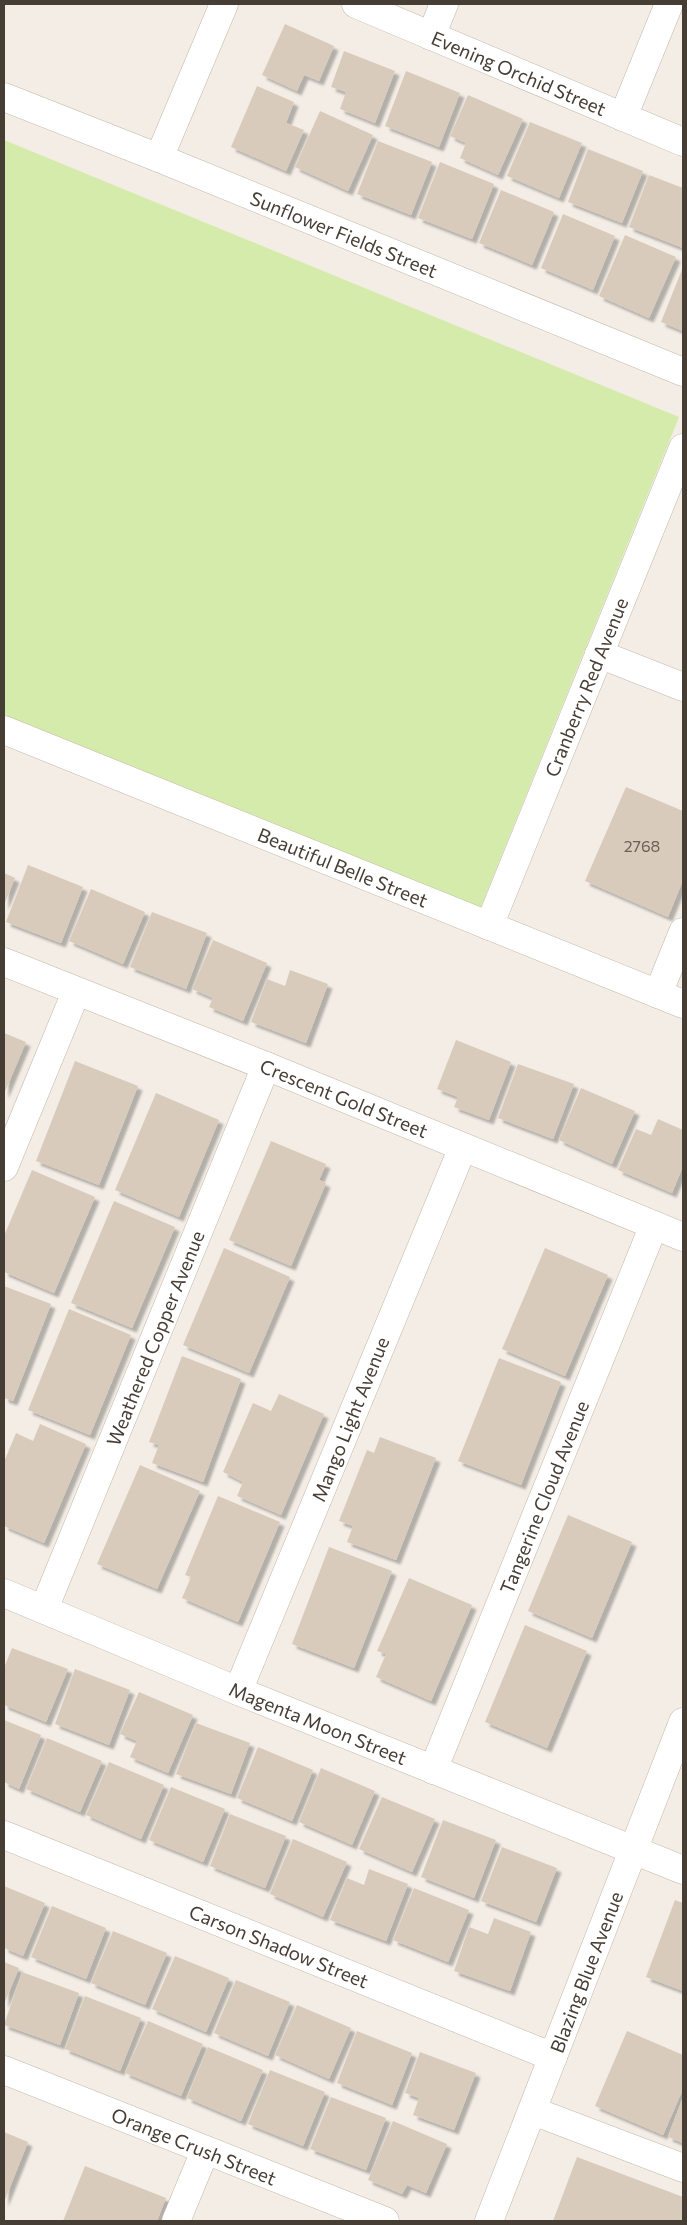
<svg xmlns="http://www.w3.org/2000/svg" width="687" height="2225" viewBox="0 0 687 2225" font-family="Commissioner,sans-serif">
	<style>
		.green { fill: #d5ebab }
		.building { fill: #d9cbbc; filter: url(#shadow) }
		.lines { fill: none; stroke-linecap: round; stroke-linejoin: round }
		.minor-casing { stroke: #c2b7aa; stroke-width: 29 }
		.minor { stroke: #fff; stroke-width: 28 }
		.labels { text-anchor: middle; dominant-baseline: central; stroke-width: 4; stroke-linejoin: round; paint-order: stroke }
		.number-label { font-size: 16px; fill: #6b6056 }
		.street-label { font-size: 19px; fill: #463d34; stroke: #fff }
	</style>
	<defs>
		<filter id="shadow"><feDropShadow dx="4.5" dy="4.5" stdDeviation="1" flood-color="#0004"/></filter>
	</defs>
	<rect width="100%" height="100%" fill="#f3ede5"/>
	<!-- green -->
	<path class="green" d="M 4,140 L 679,417 L 480,909 L 4,715 Z"/>
	<!-- building -->
	<g class="building">
		<path d="M 285,24 L 334,46 L 319,81 L 304,75 L 297,91 L 262,75 Z"/>
		<path d="M 344,51 L 395,71 L 375,123 L 340,109 L 346,92 L 331,87 Z"/>
		<path d="M 406,71 L 460,93 L 439,147 L 385,126 Z"/>
		<path d="M 257,86 L 294,102 L 286,123 L 304,130 L 286,171 L 231,147 Z"/>
		<path d="M 468,95 L 523,119 L 498,175 L 460,158 L 466,143 L 450,136 Z"/>
		<path d="M 320,111 L 373,135 L 348,191 L 295,167 Z"/>
		<path d="M 530,122 L 582,143 L 559,198 L 507,176 Z"/>
		<path d="M 378,141 L 432,162 L 411,215 L 357,194 Z"/>
		<path d="M 588,149 L 643,171 L 622,223 L 568,202 Z"/>
		<path d="M 440,162 L 494,184 L 472,239 L 418,218 Z"/>
		<path d="M 649,175 L 683,188 L 683,248 L 629,227 Z"/>
		<path d="M 501,190 L 554,212 L 532,265 L 479,243 Z"/>
		<path d="M 563,214 L 615,236 L 593,290 L 541,268 Z"/>
		<path d="M 625,235 L 676,257 L 649,318 L 599,296 Z"/>
		<path d="M 683,267 L 683,331 L 661,322 Z"/>
		<path d="M 626,787 L 683,811 L 683,880 L 668,917 L 585,881 Z"/>
		<path d="M 28,865 L 83,887 L 61,943 L 6,922 Z"/>
		<path d="M 4,873 L 15,878 L 4,905 Z"/>
		<path d="M 91,889 L 145,912 L 123,964 L 69,941 Z"/>
		<path d="M 152,912 L 207,933 L 186,989 L 130,967 Z"/>
		<path d="M 213,940 L 267,963 L 243,1021 L 209,1007 L 213,998 L 192,989 Z"/>
		<path d="M 290,970 L 328,984 L 306,1043 L 251,1022 L 267,979 L 285,986 Z"/>
		<path d="M 4,1033 L 26,1042 L 4,1094 Z"/>
		<path d="M 456,1040 L 511,1062 L 489,1120 L 454,1107 L 458,1097 L 437,1089 Z"/>
		<path d="M 75,1061 L 138,1086 L 99,1185 L 36,1161 Z"/>
		<path d="M 518,1064 L 574,1084 L 553,1139 L 498,1118 Z"/>
		<path d="M 581,1088 L 635,1111 L 612,1164 L 559,1140 Z"/>
		<path d="M 156,1093 L 219,1120 L 179,1217 L 115,1190 Z"/>
		<path d="M 658,1119 L 683,1130 L 683,1166 L 672,1193 L 618,1170 L 636,1129 L 651,1135 Z"/>
		<path d="M 271,1141 L 326,1164 L 319,1180 L 326,1183 L 291,1266 L 229,1240 Z"/>
		<path d="M 32,1170 L 95,1197 L 54,1293 L 4,1272 L 4,1236 Z"/>
		<path d="M 114,1201 L 175,1227 L 132,1328 L 71,1303 Z"/>
		<path d="M 224,1248 L 290,1277 L 249,1373 L 183,1345 Z"/>
		<path d="M 545,1248 L 608,1275 L 565,1376 L 502,1349 Z"/>
		<path d="M 4,1286 L 51,1304 L 13,1401 L 4,1398 Z"/>
		<path d="M 69,1309 L 131,1335 L 90,1435 L 28,1410 Z"/>
		<path d="M 182,1356 L 241,1379 L 203,1482 L 152,1463 L 159,1445 L 149,1442 Z"/>
		<path d="M 499,1358 L 561,1382 L 521,1485 L 458,1461 Z"/>
		<path d="M 279,1394 L 324,1414 L 281,1515 L 237,1496 L 243,1482 L 223,1472 L 253,1403 L 271,1411 Z"/>
		<path d="M 40,1424 L 86,1444 L 44,1543 L 4,1526 L 4,1462 L 16,1433 L 33,1441 Z"/>
		<path d="M 380,1437 L 436,1458 L 396,1560 L 347,1542 L 353,1526 L 339,1521 L 367,1450 L 374,1453 Z"/>
		<path d="M 140,1465 L 200,1491 L 157,1589 L 97,1564 Z"/>
		<path d="M 218,1496 L 280,1522 L 238,1622 L 182,1598 L 191,1577 L 185,1575 Z"/>
		<path d="M 568,1515 L 632,1542 L 592,1638 L 528,1611 Z"/>
		<path d="M 329,1547 L 392,1571 L 354,1668 L 292,1644 Z"/>
		<path d="M 409,1578 L 472,1605 L 431,1701 L 376,1677 L 386,1654 L 377,1651 Z"/>
		<path d="M 525,1625 L 587,1651 L 547,1748 L 485,1722 Z"/>
		<path d="M 12,1648 L 68,1669 L 46,1722 L 4,1705 L 4,1668 Z"/>
		<path d="M 75,1669 L 130,1690 L 109,1745 L 55,1724 Z"/>
		<path d="M 139,1692 L 193,1715 L 168,1773 L 130,1757 L 137,1741 L 120,1734 Z"/>
		<path d="M 4,1720 L 41,1735 L 19,1789 L 4,1782 Z"/>
		<path d="M 196,1723 L 250,1743 L 231,1794 L 176,1774 Z"/>
		<path d="M 47,1738 L 102,1761 L 80,1812 L 26,1789 Z"/>
		<path d="M 258,1747 L 313,1770 L 292,1821 L 237,1798 Z"/>
		<path d="M 109,1762 L 164,1785 L 141,1839 L 86,1815 Z"/>
		<path d="M 321,1768 L 375,1791 L 352,1845 L 299,1822 Z"/>
		<path d="M 171,1787 L 225,1809 L 203,1862 L 149,1840 Z"/>
		<path d="M 382,1797 L 435,1819 L 412,1872 L 359,1849 Z"/>
		<path d="M 230,1814 L 286,1836 L 265,1888 L 210,1866 Z"/>
		<path d="M 443,1820 L 496,1840 L 474,1898 L 421,1877 Z"/>
		<path d="M 293,1839 L 347,1862 L 323,1917 L 270,1894 Z"/>
		<path d="M 502,1847 L 557,1868 L 536,1922 L 481,1901 Z"/>
		<path d="M 369,1869 L 408,1884 L 386,1941 L 330,1920 L 347,1878 L 364,1885 Z"/>
		<path d="M 4,1886 L 45,1903 L 23,1956 L 4,1948 Z"/>
		<path d="M 414,1888 L 469,1910 L 448,1962 L 393,1940 Z"/>
		<path d="M 675,1900 L 683,1903 L 683,1991 L 646,1977 Z"/>
		<path d="M 52,1906 L 106,1928 L 86,1979 L 31,1957 Z"/>
		<path d="M 494,1918 L 531,1932 L 510,1991 L 454,1971 L 469,1927 L 488,1934 Z"/>
		<path d="M 113,1931 L 167,1953 L 145,2005 L 91,1983 Z"/>
		<path d="M 175,1956 L 229,1978 L 206,2032 L 152,2009 Z"/>
		<path d="M 4,1962 L 19,1968 L 4,2004 Z"/>
		<path d="M 22,1972 L 79,1993 L 60,2045 L 4,2025 Z"/>
		<path d="M 236,1980 L 290,2002 L 268,2056 L 214,2033 Z"/>
		<path d="M 85,1996 L 141,2018 L 120,2071 L 65,2049 Z"/>
		<path d="M 297,2005 L 351,2028 L 329,2079 L 275,2055 Z"/>
		<path d="M 148,2021 L 203,2044 L 181,2096 L 125,2073 Z"/>
		<path d="M 357,2031 L 412,2053 L 392,2105 L 337,2083 Z"/>
		<path d="M 627,2031 L 683,2055 L 683,2089 L 663,2135 L 595,2106 Z"/>
		<path d="M 208,2047 L 263,2070 L 241,2121 L 187,2098 Z"/>
		<path d="M 420,2052 L 476,2073 L 454,2130 L 413,2115 L 419,2098 L 405,2093 Z"/>
		<path d="M 270,2070 L 325,2092 L 303,2146 L 248,2124 Z"/>
		<path d="M 331,2097 L 386,2118 L 366,2170 L 310,2149 Z"/>
		<path d="M 683,2097 L 683,2143 L 668,2137 Z"/>
		<path d="M 393,2121 L 447,2144 L 426,2193 L 407,2185 L 402,2194 L 368,2180 Z"/>
		<path d="M 4,2132 L 28,2142 L 4,2202 Z"/>
		<path d="M 577,2157 L 683,2197 L 683,2221 L 553,2221 Z"/>
		<path d="M 85,2166 L 166,2198 L 157,2221 L 63,2221 Z"/>
	</g>
	<g class="lines">
		<defs>
			<g id="minor">
				<path d="M 356,4 L 683,142"/>
				<path d="M 431,36 L 444,4"/>
				<path d="M 4,97 L 159,158 L 683,372"/>
				<path d="M 623,117 L 669,4"/>
				<path d="M 159,158 L 224,4"/>
				<path d="M 599,654 L 683,687"/>
				<path d="M 4,730 L 683,1004"/>
				<path d="M 489,926 L 683,448"/>
				<path d="M 4,962 L 266,1066 L 683,1237"/>
				<path d="M 658,994 L 683,932"/>
				<path d="M 4,1167 L 76,992"/>
				<path d="M 4,1593 L 238,1691 L 683,1870"/>
				<path d="M 44,1609 L 266,1066"/>
				<path d="M 238,1691 L 463,1147"/>
				<path d="M 433,1770 L 654,1225"/>
				<path d="M 4,1835 L 553,2057"/>
				<path d="M 4,2070 L 385,2221"/>
				<path d="M 533,2111 L 683,2168"/>
				<path d="M 176,2221 L 205,2151"/>
				<path d="M 489,2221 L 683,1722"/>
			</g>
		</defs>
		<!-- minor casing -->
		<use href="#minor" class="minor-casing"/>
		<!-- minor -->
		<use href="#minor" class="minor"/>
	</g>
	<g class="labels">
		<!-- number labels -->
		<g class="number-label">
			<text x="642" y="845">2768</text>
		</g>
		<!-- street labels -->
		<g class="street-label">
			<text transform="translate(519 73) rotate(23)">Evening Orchid Street</text>
			<text transform="translate(344 234) rotate(22)">Sunflower Fields Street</text>
			<text transform="translate(586 687) rotate(-68)">Cranberry Red Avenue</text>
			<text transform="translate(343 867) rotate(22)">Beautiful Belle Street</text>
			<text transform="translate(344 1098) rotate(22)">Crescent Gold Street</text>
			<text transform="translate(155 1338) rotate(-68)">Weathered Copper Avenue</text>
			<text transform="translate(350 1419) rotate(-68)">Mango Light Avenue</text>
			<text transform="translate(544 1497) rotate(-68)">Tangerine Cloud Avenue</text>
			<text transform="translate(318 1723) rotate(22)">Magenta Moon Street</text>
			<text transform="translate(279 1946) rotate(22)">Carson Shadow Street</text>
			<text transform="translate(586 1972) rotate(-69)">Blazing Blue Avenue</text>
			<text transform="translate(194 2146) rotate(22)">Orange Crush Street</text>
		</g>
	</g>
	<!-- border -->
	<rect width="687" height="2225" fill="none" stroke="#463d34" stroke-width="10"/>
</svg>
